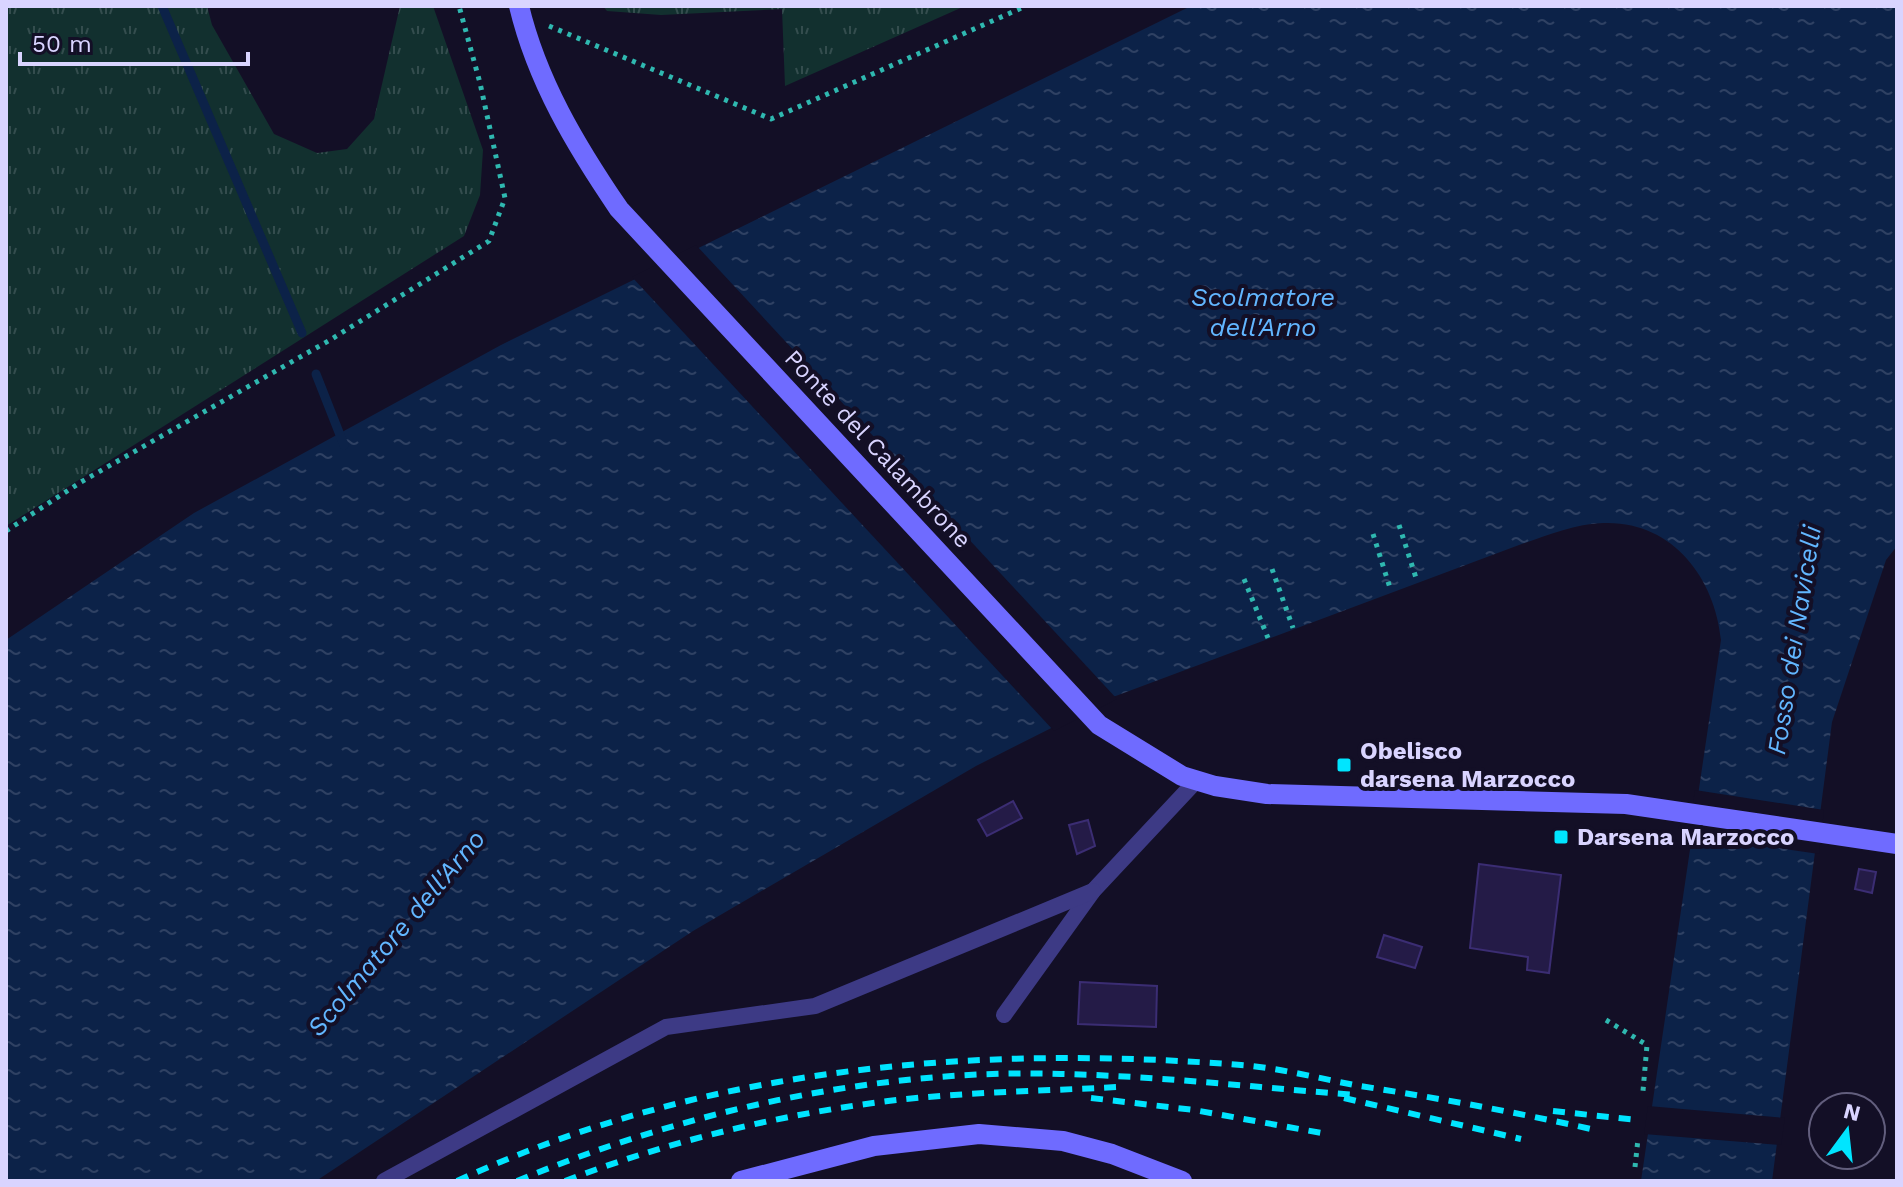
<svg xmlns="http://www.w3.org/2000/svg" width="1903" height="1187" viewBox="0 0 1903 1187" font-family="'Work Sans',sans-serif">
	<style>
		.grass { fill: url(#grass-tufts) }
		.water { fill: url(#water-ripples) }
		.pier { fill: #130f26 }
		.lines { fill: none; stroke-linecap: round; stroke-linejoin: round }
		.stream { stroke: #0c2248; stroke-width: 9 }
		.building { fill: #241b47; stroke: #3b2d73; stroke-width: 2 }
		.path { stroke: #2fb8b0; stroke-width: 5; stroke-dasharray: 4 6; stroke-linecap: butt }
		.lane { stroke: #3d3a85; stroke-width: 16 }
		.secondary { stroke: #6f6bff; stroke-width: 20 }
		.rail { stroke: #00e5ff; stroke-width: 6; stroke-dasharray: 12 10; stroke-linecap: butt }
		.poi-dot { fill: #00e5ff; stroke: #130f26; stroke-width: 3 }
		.labels { text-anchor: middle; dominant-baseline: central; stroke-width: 8; stroke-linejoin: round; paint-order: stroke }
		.street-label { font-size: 24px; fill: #d9d4ff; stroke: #130f26 }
		.poi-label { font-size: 24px; font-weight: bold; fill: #d9d4ff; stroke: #130f26; text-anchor: start }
		.water-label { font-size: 26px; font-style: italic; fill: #62b6ff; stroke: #130f26 }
	</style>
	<defs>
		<pattern id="grass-tufts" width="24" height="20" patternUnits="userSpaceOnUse" patternTransform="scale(2)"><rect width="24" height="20" fill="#12302f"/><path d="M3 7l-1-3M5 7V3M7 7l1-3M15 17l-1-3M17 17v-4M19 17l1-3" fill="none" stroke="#344d4e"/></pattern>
		<pattern id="water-ripples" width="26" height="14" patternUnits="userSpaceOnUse" patternTransform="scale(2)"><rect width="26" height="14" fill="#0c2248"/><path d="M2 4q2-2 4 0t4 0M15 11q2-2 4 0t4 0" fill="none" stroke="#2f4163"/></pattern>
	</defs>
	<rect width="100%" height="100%" fill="#130f26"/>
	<!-- grass -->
	<g class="grass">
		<path d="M 6,6 L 207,6 L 212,25 L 274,134 L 317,153 L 347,149 L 374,119 L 400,6 L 433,6 L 483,150 L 480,195 L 464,236 L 6,526 Z"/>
		<path d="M 603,6 L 965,6 L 785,86 L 782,9 L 661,15 L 607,11 Z"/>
	</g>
	<!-- water -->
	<path class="water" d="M 1191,6 L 1897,6 L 1897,546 L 1886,560 L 1832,722 L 1772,1181 L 1641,1181 L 1721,640 C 1715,577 1671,520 1603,523 C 1574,524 1546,536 1519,545 L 1113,697 L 976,766 L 693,931 L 316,1181 L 6,1181 L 6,640 L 194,513 L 501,345 Z"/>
	<!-- pier -->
	<g class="pier">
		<path d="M 696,245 L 1117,699 L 1054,731 L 632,277 Z"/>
		<path d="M 1695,790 L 1824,810 L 1819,854 L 1688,835 Z"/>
		<path d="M 1648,1106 L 1785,1118 L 1781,1145 L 1644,1134 Z"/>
	</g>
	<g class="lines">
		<!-- stream -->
		<g class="stream">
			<path d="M 162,6 L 302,333"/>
			<path d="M 316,374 L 344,445"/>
		</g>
	</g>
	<!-- building -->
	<g class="building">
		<path d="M 1013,801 L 1022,818 L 987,836 L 978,820 Z"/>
		<path d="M 1088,820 L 1095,846 L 1077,854 L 1069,825 Z"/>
		<path d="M 1479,864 L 1561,875 L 1549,973 L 1527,970 L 1528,957 L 1470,948 Z"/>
		<path d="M 1859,869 L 1876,872 L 1872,893 L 1855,889 Z"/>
		<path d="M 1384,935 L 1422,947 L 1415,968 L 1377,957 Z"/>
		<path d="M 1080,982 L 1157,986 L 1156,1027 L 1078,1024 Z"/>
	</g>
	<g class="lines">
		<!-- path -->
		<g class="path">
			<path d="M 549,26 L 771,119 L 1026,6"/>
			<path d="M 1399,525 L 1417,581"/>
			<path d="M 6,531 L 81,482 L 330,340 L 489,241 L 505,198 L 480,83 L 459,6"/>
			<path d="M 1373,534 L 1391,591"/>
			<path d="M 1272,569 L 1293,628"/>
			<path d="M 1244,579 L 1268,638"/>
			<path d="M 1606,1020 L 1647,1045 L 1643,1091"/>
			<path d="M 1635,1167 L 1638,1139"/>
		</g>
		<!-- lane -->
		<g class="lane">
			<path d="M 1004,1015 L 1093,891 L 1196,781"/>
			<path d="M 384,1181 L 666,1027 L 815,1006 L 1093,891"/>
		</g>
		<!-- secondary -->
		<g class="secondary">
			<path d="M 519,6 C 537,81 576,146 619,209 L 1099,725 L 1182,776 L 1215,786 L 1267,794 L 1626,804 L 1897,844"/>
			<path d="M 741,1181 L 874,1146 L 979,1134 L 1063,1141 L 1112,1154 L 1182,1181"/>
		</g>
		<!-- rail -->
		<g class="rail">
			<path d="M 1091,1098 L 1194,1110 L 1327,1134"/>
			<path d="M 1344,1098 L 1521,1139"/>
			<path d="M 1553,1111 L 1637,1120"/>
			<path d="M 457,1181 C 704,1067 972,1044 1241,1065 C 1281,1068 1321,1079 1360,1086 C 1438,1098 1514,1112 1591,1129"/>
			<path d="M 517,1181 C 685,1111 878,1068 1061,1074 C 1160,1076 1259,1088 1358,1095"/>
			<path d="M 565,1181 C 669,1141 778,1115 888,1101 C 964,1092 1042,1091 1118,1087"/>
		</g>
	</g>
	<!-- markers -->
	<g class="poi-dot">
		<rect x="1336" y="757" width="16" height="16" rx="4"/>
		<rect x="1553" y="829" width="16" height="16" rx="4"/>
	</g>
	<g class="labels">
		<!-- street labels -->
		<g class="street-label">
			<text transform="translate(878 449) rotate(47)">Ponte del Calambrone</text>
		</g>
		<!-- poi labels -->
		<g class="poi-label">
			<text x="1360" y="751">Obelisco<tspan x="1360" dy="28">darsena Marzocco</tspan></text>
			<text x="1577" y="837">Darsena Marzocco</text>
		</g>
		<!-- water labels -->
		<g class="water-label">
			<text x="1263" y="297">Scolmatore<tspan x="1263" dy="30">dell'Arno</tspan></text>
			<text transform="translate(1794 640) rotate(-81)">Fosso dei Navicelli</text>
			<text transform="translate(396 933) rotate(-50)">Scolmatore dell'Arno</text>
		</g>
	</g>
	<!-- border -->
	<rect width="1903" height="1187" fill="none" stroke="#d9d4ff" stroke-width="16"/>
	<!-- north arrow -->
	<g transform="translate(1847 1131) rotate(15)"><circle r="38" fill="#130f26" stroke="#625e7d" stroke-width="2"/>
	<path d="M0-6L14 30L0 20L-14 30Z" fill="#00e5ff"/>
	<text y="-12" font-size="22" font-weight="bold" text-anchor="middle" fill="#d9d4ff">N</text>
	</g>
	<!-- scale -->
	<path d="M20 52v12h228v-12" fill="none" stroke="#d9d4ff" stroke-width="4"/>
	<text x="32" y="52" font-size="24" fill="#d9d4ff" stroke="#130f26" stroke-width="6" paint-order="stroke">50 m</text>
</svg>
